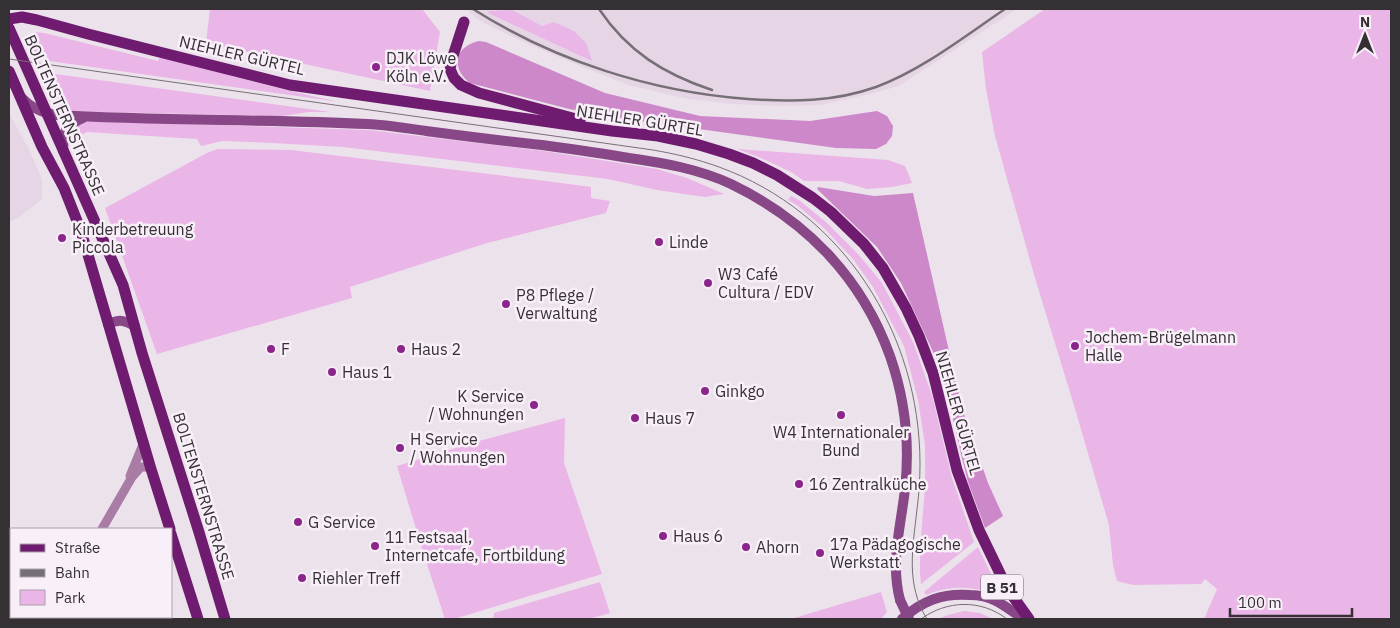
<svg xmlns="http://www.w3.org/2000/svg" width="1400" height="628" viewBox="0 0 1400 628" font-family="'IBM Plex Sans',sans-serif">
	<style>
		.built { fill: #e6d6e5 }
		.green { fill: #eab5e7 }
		.forest { fill: #cd88ca }
		.lines { fill: none; stroke-linecap: round; stroke-linejoin: round }
		.tertiary { stroke: #a97ca6; stroke-width: 9 }
		.secondary { stroke: #884786; stroke-width: 10 }
		.primary { stroke: #6f1b6f; stroke-width: 11 }
		.tram { stroke: #767076; stroke-width: 1 }
		.rail { stroke: #767076; stroke-width: 2.5 }
		.secondary-bridge { stroke: #884786; stroke-width: 10 }
		.poi-dot { fill: #8c258b; stroke: #f9eff9; stroke-width: 2 }
		.labels { text-anchor: middle; dominant-baseline: central; stroke-width: 5; stroke-linejoin: round; paint-order: stroke }
		.shield { fill: #f9eff9; stroke: #6f696f; stroke-width: 1 }
		.shield-label { font-size: 15px; font-weight: bold; fill: #343034 }
		.street-label { font-size: 16px; fill: #343034; stroke: #f9eff9 }
		.poi-label { font-size: 16px; fill: #343034; stroke: #f9eff9; text-anchor: start }
	</style>
	<rect width="100%" height="100%" fill="#ece2eb"/>
	<!-- built -->
	<g class="built">
		<path d="M 466,9 L 1017,9 L 899,86 L 870,94 L 821,105 L 776,106 L 733,104 L 688,99 L 628,85 L 578,65 L 519,40 L 480,21 Z"/>
		<path d="M 9,113 L 29,149 L 42,180 L 42,199 L 18,218 L 9,222 Z"/>
	</g>
	<!-- green -->
	<g class="green">
		<path d="M 210,9 L 422,9 L 440,32 L 430,91 L 206,43 Z"/>
		<path d="M 1045,9 L 1391,9 L 1391,619 L 1204,619 L 1217,589 L 1205,579 L 1201,584 L 1133,585 L 1117,581 L 1113,565 L 1109,525 L 1073,402 L 1035,278 L 995,136 L 986,89 L 982,52 Z"/>
		<path d="M 512,10 L 542,26 L 554,22 L 574,31 L 586,43 L 592,61 L 488,13 L 489,11 Z"/>
		<path d="M 35,32 L 44,33 L 158,61 L 160,57 C 220,72 279,90 340,102 L 35,59 L 25,38 Z"/>
		<path d="M 41,72 L 330,112 L 309,112 L 282,116 L 62,111 L 55,102 Z"/>
		<path d="M 89,121 L 369,130 L 544,151 L 657,169 L 687,178 L 724,194 L 705,197 L 657,190 L 608,179 L 343,147 L 273,143 L 222,141 L 201,146 L 197,139 L 87,132 L 71,140 L 69,134 L 72,127 Z"/>
		<path d="M 217,149 L 291,150 L 546,181 L 591,187 L 591,198 L 610,201 L 606,213 L 487,243 L 350,287 L 352,298 L 157,354 L 105,208 L 207,153 Z"/>
		<path d="M 737,149 L 888,160 L 905,166 L 912,183 L 892,187 L 867,189 L 839,181 L 804,181 L 791,172 L 761,158 Z"/>
		<path d="M 791,196 L 799,200 L 827,223 L 859,255 L 882,283 L 913,342 L 932,395 L 952,478 L 974,542 L 921,584 L 920,573 L 920,550 L 925,488 L 925,445 L 918,400 L 904,346 L 873,287 L 853,259 L 824,228 L 797,205 L 788,200 Z"/>
		<path d="M 565,418 L 564,463 L 602,574 L 454,619 L 445,619 L 424,555 L 397,466 L 479,441 Z"/>
		<path d="M 978,547 L 989,570 L 1001,592 L 1001,594 L 998,594 C 972,587 952,584 926,595 L 924,592 Z"/>
		<path d="M 600,582 L 610,613 L 589,619 L 493,619 L 494,613 Z"/>
		<path d="M 881,592 L 887,612 L 881,619 L 820,618 L 791,619 Z"/>
		<path d="M 964,611 L 980,613 L 993,619 L 938,619 L 948,615 Z"/>
	</g>
	<!-- forest -->
	<g class="forest">
		<path d="M 479,41 L 486,42 L 605,93 L 700,116 L 810,121 L 877,111 L 887,116 L 893,126 L 892,136 L 886,144 L 876,149 L 836,148 L 619,118 L 569,109 L 470,83 C 450,68 455,46 479,41 Z"/>
		<path d="M 818,187 L 874,196 L 913,193 L 962,408 L 988,483 L 1003,516 L 985,528 L 968,482 L 961,454 L 942,371 L 901,283 L 877,247 L 817,189 Z"/>
	</g>
	<g class="lines">
		<!-- tertiary -->
		<g class="tertiary">
			<path d="M 130,476 L 144,442"/>
			<path d="M 102,529 L 132,477 L 141,467 L 146,467 L 151,469"/>
			<path d="M 53,619 L 54,617"/>
		</g>
		<!-- secondary -->
		<g class="secondary">
			<path d="M 22,98 C 31,108 43,113 56,115 C 160,121 264,119 367,124 C 387,125 406,128 426,131 C 464,136 503,141 542,145 C 571,149 600,153 629,158 C 664,163 699,169 731,184 C 806,220 862,278 890,356 C 905,399 910,444 905,489 C 901,526 890,562 900,600"/>
			<path d="M 63,151 C 64,131 63,127 83,118"/>
			<path d="M 108,324 C 120,319 123,320 135,326"/>
			<path d="M 902,619 C 922,601 942,593 970,595 C 979,595 988,597 996,601 C 1006,606 1014,613 1023,618"/>
		</g>
		<!-- primary -->
		<g class="primary">
			<path d="M 9,19 L 22,17 L 37,20 L 88,34 L 290,85 L 612,131 L 658,136 L 696,144 L 729,154 L 753,163 L 777,175 L 813,198 L 831,212 L 864,244 L 883,268 L 906,308 L 919,336 L 933,373 L 957,470 L 979,530 L 1007,588 L 1029,619"/>
			<path d="M 464,22 L 452,59 L 450,69 L 454,78 L 461,85 L 479,93 L 580,120"/>
			<path d="M 9,28 L 123,285 L 142,353 L 198,529 L 225,619"/>
			<path d="M 9,71 L 42,147 L 64,188 L 81,231 L 151,469 L 170,529"/>
			<path d="M 171,534 L 198,619"/>
		</g>
		<!-- tram -->
		<g class="tram">
			<path d="M 9,59 L 653,150 C 676,154 697,159 719,167 C 843,212 920,333 920,464 C 920,479 919,494 917,509 C 913,547 905,584 927,619"/>
			<path d="M 921,619 C 947,600 981,599 1007,619"/>
		</g>
		<!-- rail -->
		<g class="rail">
			<path d="M 473,9 C 555,61 652,92 748,99 C 792,102 834,102 876,87 C 922,70 965,36 1005,9"/>
			<path d="M 599,9 C 628,52 664,74 712,90"/>
		</g>
		<!-- secondary-bridge -->
		<path class="secondary-bridge" d="M 900,600 L 909,619"/>
	</g>
	<!-- markers -->
	<g class="poi-dot">
		<circle cx="376" cy="67" r="5"/>
		<circle cx="62" cy="238" r="5"/>
		<circle cx="659" cy="242" r="5"/>
		<circle cx="708" cy="283" r="5"/>
		<circle cx="506" cy="304" r="5"/>
		<circle cx="1075" cy="346" r="5"/>
		<circle cx="271" cy="349" r="5"/>
		<circle cx="401" cy="349" r="5"/>
		<circle cx="332" cy="372" r="5"/>
		<circle cx="705" cy="391" r="5"/>
		<circle cx="534" cy="405" r="5"/>
		<circle cx="841" cy="415" r="5"/>
		<circle cx="635" cy="418" r="5"/>
		<circle cx="400" cy="448" r="5"/>
		<circle cx="799" cy="484" r="5"/>
		<circle cx="298" cy="522" r="5"/>
		<circle cx="663" cy="536" r="5"/>
		<circle cx="375" cy="546" r="5"/>
		<circle cx="746" cy="547" r="5"/>
		<circle cx="820" cy="553" r="5"/>
		<circle cx="302" cy="578" r="5"/>
	</g>
	<g class="labels">
		<!-- shield labels -->
		<rect class="shield" x="981" y="574.5" width="42" height="25" rx="4"/>
		<g class="shield-label">
			<text x="1002" y="587">B 51</text>
		</g>
		<!-- street labels -->
		<g class="street-label">
			<text transform="translate(242 55) rotate(13)">NIEHLER GÜRTEL</text>
			<text transform="translate(65 115) rotate(66)">BOLTENSTERNSTRASSE</text>
			<text transform="translate(640 120) rotate(9)">NIEHLER GÜRTEL</text>
			<text transform="translate(959 413) rotate(74)">NIEHLER GÜRTEL</text>
			<text transform="translate(204 496) rotate(73)">BOLTENSTERNSTRASSE</text>
		</g>
		<!-- poi labels -->
		<g class="poi-label">
			<text x="386" y="58">DJK Löwe<tspan x="386" dy="18">Köln e.V.</tspan></text>
			<text x="72" y="229">Kinderbetreuung<tspan x="72" dy="18">Piccola</tspan></text>
			<text x="669" y="242">Linde</text>
			<text x="718" y="274">W3 Café<tspan x="718" dy="18">Cultura / EDV</tspan></text>
			<text x="516" y="295">P8 Pflege /<tspan x="516" dy="18">Verwaltung</tspan></text>
			<text x="1085" y="337">Jochem-Brügelmann<tspan x="1085" dy="18">Halle</tspan></text>
			<text x="281" y="349">F</text>
			<text x="411" y="349">Haus 2</text>
			<text x="342" y="372">Haus 1</text>
			<text x="715" y="391">Ginkgo</text>
			<text x="524" y="396" text-anchor="end">K Service<tspan x="524" dy="18">/ Wohnungen</tspan></text>
			<text x="645" y="418">Haus 7</text>
			<text x="841" y="432" text-anchor="middle">W4 Internationaler<tspan x="841" dy="18">Bund</tspan></text>
			<text x="410" y="439">H Service<tspan x="410" dy="18">/ Wohnungen</tspan></text>
			<text x="809" y="484">16 Zentralküche</text>
			<text x="308" y="522">G Service</text>
			<text x="673" y="536">Haus 6</text>
			<text x="385" y="537">11 Festsaal,<tspan x="385" dy="18">Internetcafe, Fortbildung</tspan></text>
			<text x="830" y="544">17a Pädagogische<tspan x="830" dy="18">Werkstatt</tspan></text>
			<text x="756" y="547">Ahorn</text>
			<text x="312" y="578">Riehler Treff</text>
		</g>
	</g>
	<!-- border -->
	<rect width="1400" height="628" fill="none" stroke="#343034" stroke-width="20"/>
	<!-- legend -->
	<rect x="10" y="528" width="162" height="90" fill="#f9eff9" stroke="#aaa3aa"/>
	<rect x="20" y="544" width="25" height="8" fill="#6f1b6f" stroke="#aaa3aa"/>
	<text x="55" y="553" font-size="15" fill="#343034">Straße</text>
	<rect x="20" y="569" width="25" height="8" fill="#767076" stroke="#aaa3aa"/>
	<text x="55" y="578" font-size="15" fill="#343034">Bahn</text>
	<rect x="20" y="590" width="25" height="15" fill="#eab5e7" stroke="#aaa3aa"/>
	<text x="55" y="603" font-size="15" fill="#343034">Park</text>
	<!-- north arrow -->
	<g transform="translate(1365 35)" stroke="#f9eff9" stroke-width="4" paint-order="stroke">
	<path d="M0-4L9 19L0 12L-9 19Z" fill="#343034"/>
	<text y="-8" font-size="14" font-weight="bold" text-anchor="middle" fill="#343034">N</text>
	</g>
	<!-- scale -->
	<path d="M1230 608v8h122v-8" fill="none" stroke="#343034" stroke-width="2.5"/>
	<text x="1238" y="608" font-size="15" fill="#343034" stroke="#f9eff9" stroke-width="4" paint-order="stroke">100 m</text>
</svg>
